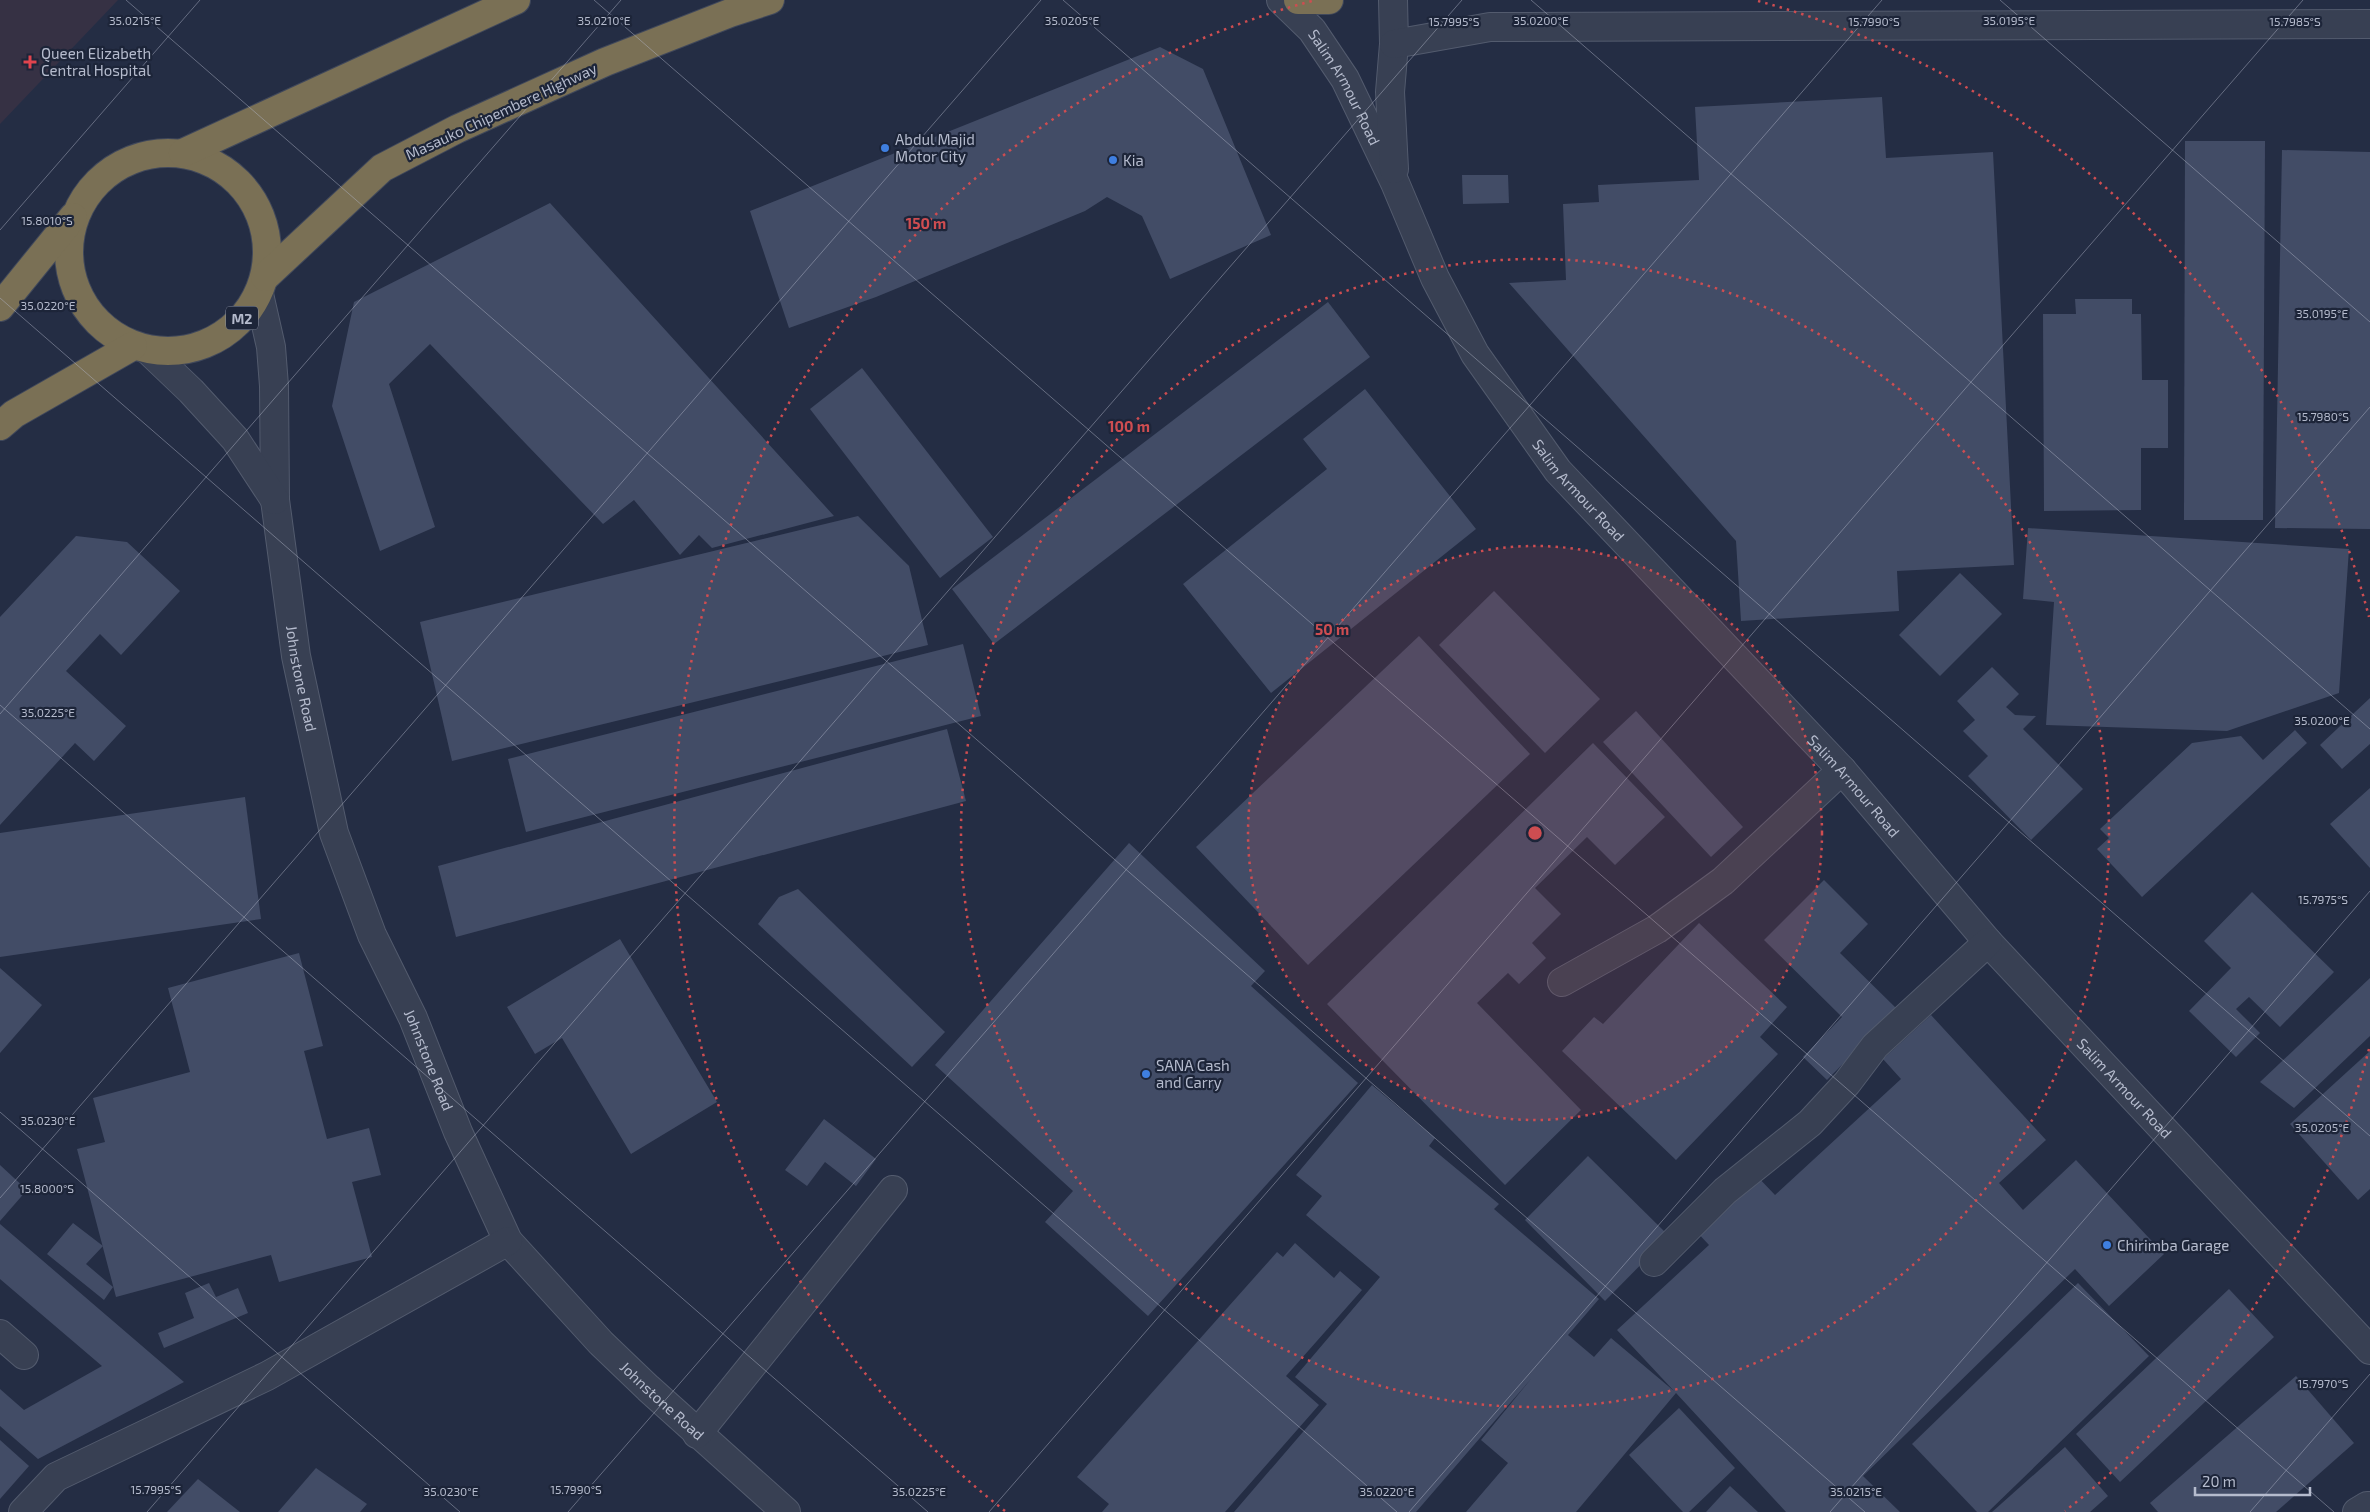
<svg xmlns="http://www.w3.org/2000/svg" width="2370" height="1512" viewBox="0 0 2370 1512" font-family="'Exo 2',sans-serif">
	<style>
		.medical { fill: #363144 }
		.building { fill: #424c66 }
		.lines { fill: none; stroke-linecap: round; stroke-linejoin: round }
		.minor-casing { stroke: #535b6e; stroke-width: 30 }
		.highway-casing { stroke: #40485b; stroke-width: 30 }
		.minor { stroke: #384053; stroke-width: 28 }
		.highway { stroke: #7a7055; stroke-width: 28 }
		.ticks { fill: none; stroke: #b5bbcd; stroke-width: 1; stroke-opacity: 0.45 }
		.ring { fill: none; stroke: #ce4d51; stroke-width: 2.5; stroke-dasharray: 2.5 5 }
		.health-dot { fill: #e0444e; stroke: #1d2539; stroke-width: 2 }
		.shop-dot { fill: #3f7fe0; stroke: #1d2539; stroke-width: 2 }
		.labels { text-anchor: middle; dominant-baseline: central; stroke-width: 4.5; stroke-linejoin: round; paint-order: stroke }
		.shield { fill: #1d2539; stroke: #878ea1; stroke-width: 1 }
		.shield-label { font-size: 14px; font-weight: bold; fill: #b5bbcd }
		.poi-label { font-size: 15px; fill: #b5bbcd; stroke: #1d2539; text-anchor: start }
		.street-label { font-size: 15px; fill: #b5bbcd; stroke: #1d2539 }
		.ticks-label { font-size: 12px; text-anchor: middle; fill: #b5bbcd; stroke: #1d2539; stroke-width: 4.5; stroke-linejoin: round; paint-order: stroke }
		.centre { fill: #ce4d51; stroke: #1d2539; stroke-width: 2.5 }
		.ring-label { font-size: 15px; text-anchor: middle; font-weight: bold; fill: #ce4d51; stroke: #1d2539; stroke-width: 4.5; stroke-linejoin: round; paint-order: stroke }
	</style>
	<rect width="100%" height="100%" fill="#242d44"/>
	<!-- medical -->
	<path class="medical" d="M 0,0 L 118,0 L 0,124 Z"/>
	<!-- building -->
	<g class="building">
		<path d="M 1160,47 L 1203,69 L 1271,235 L 1170,279 L 1142,216 L 1107,197 L 1085,211 L 876,297 L 789,328 L 750,211 Z"/>
		<path d="M 1882,97 L 1886,158 L 1993,152 L 2014,565 L 1897,571 L 1899,611 L 1741,621 L 1736,541 L 1509,283 L 1566,280 L 1563,204 L 1599,202 L 1598,185 L 1699,180 L 1695,107 Z"/>
		<path d="M 2185,141 L 2265,141 L 2263,520 L 2184,520 Z"/>
		<path d="M 2282,150 L 2370,152 L 2370,529 L 2275,528 Z"/>
		<path d="M 1462,175 L 1508,175 L 1509,203 L 1463,204 Z"/>
		<path d="M 550,203 L 834,516 L 712,548 L 699,535 L 680,555 L 634,500 L 603,524 L 430,344 L 389,384 L 435,527 L 380,551 L 332,406 L 354,302 Z"/>
		<path d="M 2075,299 L 2132,299 L 2132,314 L 2141,314 L 2142,380 L 2168,380 L 2168,448 L 2141,448 L 2141,510 L 2044,511 L 2043,314 L 2076,314 Z"/>
		<path d="M 1328,302 L 1370,357 L 994,644 L 952,589 Z"/>
		<path d="M 862,368 L 993,537 L 940,578 L 810,409 Z"/>
		<path d="M 1365,389 L 1476,529 L 1271,693 L 1183,584 L 1327,469 L 1303,439 Z"/>
		<path d="M 858,516 L 909,566 L 928,645 L 452,761 L 420,622 Z"/>
		<path d="M 2028,528 L 2349,549 L 2339,693 L 2227,731 L 2046,725 L 2054,602 L 2023,599 Z"/>
		<path d="M 76,536 L 127,542 L 180,591 L 121,655 L 100,634 L 66,671 L 126,726 L 94,761 L 75,743 L 0,825 L 0,617 Z"/>
		<path d="M 1960,573 L 2002,614 L 1940,676 L 1899,635 Z"/>
		<path d="M 1494,591 L 1600,699 L 1545,753 L 1439,645 Z"/>
		<path d="M 1419,636 L 1530,754 L 1308,965 L 1196,847 Z"/>
		<path d="M 963,644 L 981,716 L 526,832 L 508,759 Z"/>
		<path d="M 1992,667 L 2019,694 L 2006,707 L 2015,715 L 2036,716 L 2023,729 L 2083,789 L 2031,840 L 1968,776 L 1988,756 L 1963,731 L 1975,720 L 1957,701 Z"/>
		<path d="M 2370,698 L 2370,744 L 2342,769 L 2320,745 Z"/>
		<path d="M 1636,711 L 1743,827 L 1711,857 L 1603,742 Z"/>
		<path d="M 947,729 L 966,801 L 456,937 L 438,866 Z"/>
		<path d="M 2295,730 L 2307,743 L 2142,897 L 2097,849 L 2109,838 L 2100,829 L 2192,743 L 2241,736 L 2263,760 Z"/>
		<path d="M 1593,743 L 1665,817 L 1615,865 L 1587,837 L 1535,888 L 1561,914 L 1532,943 L 1546,958 L 1519,984 L 1508,973 L 1477,1003 L 1581,1110 L 1505,1185 L 1327,1004 Z"/>
		<path d="M 2370,788 L 2370,868 L 2330,824 Z"/>
		<path d="M 245,797 L 261,919 L 0,957 L 0,833 Z"/>
		<path d="M 1129,843 L 1265,971 L 1251,986 L 1358,1083 L 1148,1316 L 1045,1222 L 1073,1191 L 935,1065 Z"/>
		<path d="M 1824,880 L 1868,924 L 1840,953 L 1897,1009 L 1827,1080 L 1803,1057 L 1842,1017 L 1764,940 Z"/>
		<path d="M 798,889 L 945,1032 L 912,1067 L 758,924 L 779,897 Z"/>
		<path d="M 2252,892 L 2334,972 L 2280,1027 L 2249,997 L 2236,1009 L 2260,1033 L 2236,1057 L 2189,1011 L 2231,968 L 2204,941 Z"/>
		<path d="M 1699,923 L 1787,1007 L 1760,1037 L 1778,1054 L 1676,1160 L 1562,1051 L 1594,1017 L 1603,1024 Z"/>
		<path d="M 620,939 L 717,1102 L 631,1154 L 562,1038 L 535,1054 L 507,1007 Z"/>
		<path d="M 299,953 L 323,1046 L 304,1051 L 327,1139 L 369,1128 L 381,1175 L 352,1182 L 372,1257 L 279,1282 L 271,1255 L 116,1297 L 77,1149 L 105,1142 L 93,1098 L 190,1072 L 168,988 Z"/>
		<path d="M 0,968 L 42,1005 L 0,1053 Z"/>
		<path d="M 2370,978 L 2370,1036 L 2294,1108 L 2260,1082 Z"/>
		<path d="M 1931,1015 L 2046,1140 L 1999,1183 L 2023,1210 L 2076,1160 L 2164,1254 L 2109,1306 L 2075,1269 L 1863,1476 L 1900,1512 L 1786,1512 L 1676,1393 L 1576,1512 L 1466,1512 L 1508,1463 L 1481,1440 L 1531,1379 L 1416,1512 L 1234,1512 L 1327,1404 L 1295,1377 L 1380,1277 L 1306,1215 L 1322,1196 L 1296,1175 L 1372,1085 L 1435,1138 L 1429,1146 L 1499,1204 L 1494,1209 L 1599,1299 L 1568,1335 L 1594,1357 L 1611,1338 L 1674,1391 L 1617,1330 L 1709,1245 L 1695,1230 L 1755,1174 L 1775,1195 L 1901,1079 L 1883,1059 Z"/>
		<path d="M 2370,1051 L 2370,1189 L 2358,1200 L 2290,1124 Z"/>
		<path d="M 824,1119 L 876,1159 L 856,1186 L 825,1162 L 807,1186 L 785,1170 Z"/>
		<path d="M 1588,1156 L 1669,1236 L 1605,1301 L 1525,1220 Z"/>
		<path d="M 0,1165 L 27,1190 L 0,1221 Z"/>
		<path d="M 73,1223 L 103,1246 L 86,1264 L 113,1287 L 104,1300 L 47,1254 Z"/>
		<path d="M 0,1224 L 184,1382 L 38,1459 L 0,1426 L 0,1389 L 24,1410 L 102,1366 L 0,1279 Z"/>
		<path d="M 1295,1243 L 1334,1278 L 1340,1271 L 1362,1290 L 1286,1376 L 1319,1405 L 1225,1512 L 1102,1512 L 1109,1504 L 1077,1477 L 1277,1252 L 1283,1257 Z"/>
		<path d="M 209,1283 L 216,1297 L 238,1288 L 248,1313 L 164,1348 L 158,1333 L 194,1318 L 185,1293 Z"/>
		<path d="M 2078,1283 L 2149,1356 L 1988,1512 L 1977,1512 L 1912,1444 Z"/>
		<path d="M 2229,1289 L 2274,1337 L 2120,1482 L 2076,1434 Z"/>
		<path d="M 2296,1376 L 2354,1443 L 2276,1512 L 2158,1512 L 2150,1503 Z"/>
		<path d="M 1679,1408 L 1735,1468 L 1689,1512 L 1683,1512 L 1629,1455 Z"/>
		<path d="M 0,1440 L 29,1466 L 0,1499 Z"/>
		<path d="M 2065,1447 L 2108,1496 L 2090,1512 L 1992,1512 Z"/>
		<path d="M 316,1468 L 367,1504 L 360,1512 L 278,1512 Z"/>
		<path d="M 198,1479 L 240,1512 L 167,1512 Z"/>
		<path d="M 1730,1486 L 1758,1512 L 1706,1512 Z"/>
	</g>
	<g class="lines">
		<defs>
			<g id="minor">
				<path id="s1" d="M 1281,0 L 1312,30 L 1345,79 L 1395,183 L 1435,278 L 1475,354 L 1558,471 L 1842,770 L 1988,942 L 2370,1350"/>
				<path d="M 1393,0 L 1394,44 L 1390,92 L 1394,169"/>
				<path d="M 1394,44 L 1490,27 L 2370,24"/>
				<path id="s2" d="M 259,294 L 271,347 L 274,386 L 275,500 L 296,656 L 334,833 L 372,935 L 413,1018 L 458,1132 L 508,1241 L 601,1343 L 648,1388 L 786,1512"/>
				<path d="M 148,350 L 191,391 L 235,439 L 275,500"/>
				<path d="M 1562,982 L 1657,929 L 1723,881 L 1842,770"/>
				<path d="M 1654,1262 L 1725,1191 L 1810,1123 L 1847,1083 L 1875,1046 L 1988,942"/>
				<path d="M 0,1334 L 24,1355"/>
				<path d="M 697,1434 L 893,1190"/>
				<path d="M 23,1512 L 56,1477 L 267,1376 L 508,1241"/>
				<path d="M 2357,1512 L 2367,1506 L 2370,1506"/>
			</g>
			<g id="highway">
				<path d="M 1298,0 L 1329,0"/>
				<circle cx="168" cy="252" r="99"/>
				<path d="M 183,153 L 516,0"/>
				<path d="M 265,277 L 382,168 L 457,129 L 605,62 L 730,13 L 770,0"/>
				<path d="M 0,307 L 73,217"/>
				<path d="M 0,426 L 14,414 L 133,346"/>
			</g>
		</defs>
		<!-- minor casing -->
		<use href="#minor" class="minor-casing"/>
		<!-- highway casing -->
		<use href="#highway" class="highway-casing"/>
		<!-- minor -->
		<use href="#minor" class="minor"/>
		<!-- highway -->
		<use href="#highway" class="highway"/>
	</g>
	<!-- ticks -->
	<path class="ticks" d="M 126,0 L 1865,1512M 594,0 L 2334,1512M 1063,0 L 2370,1136M 1531,0 L 2370,729M 2000,0 L 2370,322M 0,230 L 200,0M 0,298 L 1397,1512M 0,705 L 928,1512M 0,714 L 621,0M 0,1112 L 460,1512M 0,1198 L 1041,0M 147,1512 L 1462,0M 568,1512 L 1882,0M 989,1512 L 2303,0M 1409,1512 L 2370,407M 1830,1512 L 2370,891M 2250,1512 L 2370,1374"/>
	<!-- distance rings -->
	<circle cx="1535" cy="833" r="287" fill="#ce4d51" fill-opacity=".12"/>
	<g class="ring">
		<circle cx="1535" cy="833" r="287"/>
		<circle cx="1535" cy="833" r="574"/>
		<path d="M2369 1049A861 861 0 0 1 2065 1511M1005 1511A861 861 0 0 1 1312 1M1758 1A861 861 0 0 1 2369 617"/>
	</g>
	<!-- markers -->
	<path class="health-dot" d="M27.5 54.5h5v5h5v5h-5v5h-5v-5h-5v-5h5z"/>
	<g class="shop-dot">
		<circle cx="885" cy="148" r="5"/>
		<circle cx="1113" cy="160" r="5"/>
		<circle cx="1146" cy="1074" r="5"/>
		<circle cx="2107" cy="1245" r="5"/>
	</g>
	<g class="labels">
		<!-- shield labels -->
		<rect class="shield" x="226" y="306.5" width="32" height="23" rx="4"/>
		<g class="shield-label">
			<text x="242" y="318">M2</text>
		</g>
		<!-- poi labels -->
		<g class="poi-label">
			<text x="41" y="53">Queen Elizabeth<tspan x="41" dy="17">Central Hospital</tspan></text>
			<text x="895" y="139">Abdul Majid<tspan x="895" dy="17">Motor City</tspan></text>
			<text x="1123" y="160">Kia</text>
			<text x="1156" y="1065">SANA Cash<tspan x="1156" dy="17">and Carry</tspan></text>
			<text x="2117" y="1245">Chirimba Garage</text>
		</g>
		<!-- street labels -->
		<g class="street-label">
			<text stroke="none"><textPath href="#s1" startOffset="109">Salim Armour Road</textPath></text>
			<text transform="translate(501 111) rotate(-25)">Masauko Chipembere Highway</text>
			<text stroke="none"><textPath href="#s1" startOffset="578">Salim Armour Road</textPath></text>
			<text stroke="none"><textPath href="#s2" startOffset="388">Johnstone Road</textPath></text>
			<text stroke="none"><textPath href="#s1" startOffset="982">Salim Armour Road</textPath></text>
			<text stroke="none"><textPath href="#s2" startOffset="792">Johnstone Road</textPath></text>
			<text stroke="none"><textPath href="#s1" startOffset="1388">Salim Armour Road</textPath></text>
			<text stroke="none"><textPath href="#s2" startOffset="1212">Johnstone Road</textPath></text>
		</g>
	</g>
	<g class="ticks-label">
		<text x="135" y="25">35.0215°E</text>
		<text x="604" y="25">35.0210°E</text>
		<text x="1072" y="25">35.0205°E</text>
		<text x="1541" y="25">35.0200°E</text>
		<text x="2009" y="25">35.0195°E</text>
		<text x="1454" y="26">15.7995°S</text>
		<text x="1874" y="26">15.7990°S</text>
		<text x="2295" y="26">15.7985°S</text>
		<text x="47" y="225">15.8010°S</text>
		<text x="48" y="310">35.0220°E</text>
		<text x="2322" y="318">35.0195°E</text>
		<text x="2323" y="421">15.7980°S</text>
		<text x="48" y="717">35.0225°E</text>
		<text x="2322" y="725">35.0200°E</text>
		<text x="2323" y="904">15.7975°S</text>
		<text x="48" y="1125">35.0230°E</text>
		<text x="2322" y="1132">35.0205°E</text>
		<text x="47" y="1193">15.8000°S</text>
		<text x="2323" y="1388">15.7970°S</text>
		<text x="156" y="1494">15.7995°S</text>
		<text x="576" y="1494">15.7990°S</text>
		<text x="451" y="1496">35.0230°E</text>
		<text x="919" y="1496">35.0225°E</text>
		<text x="1387" y="1496">35.0220°E</text>
		<text x="1856" y="1496">35.0215°E</text>
	</g>
	<circle cx="1535" cy="833" r="8" class="centre"/>
	<g class="ring-label">
		<text x="926" y="229">150 m</text>
		<text x="1129" y="432">100 m</text>
		<text x="1332" y="635">50 m</text>
	</g>
	<!-- scale -->
	<path d="M2195 1487v8h115v-8" fill="none" stroke="#b5bbcd" stroke-width="2.5"/>
	<text x="2202" y="1487" font-size="15" fill="#b5bbcd" stroke="#1d2539" stroke-width="4" paint-order="stroke">20 m</text>
</svg>
